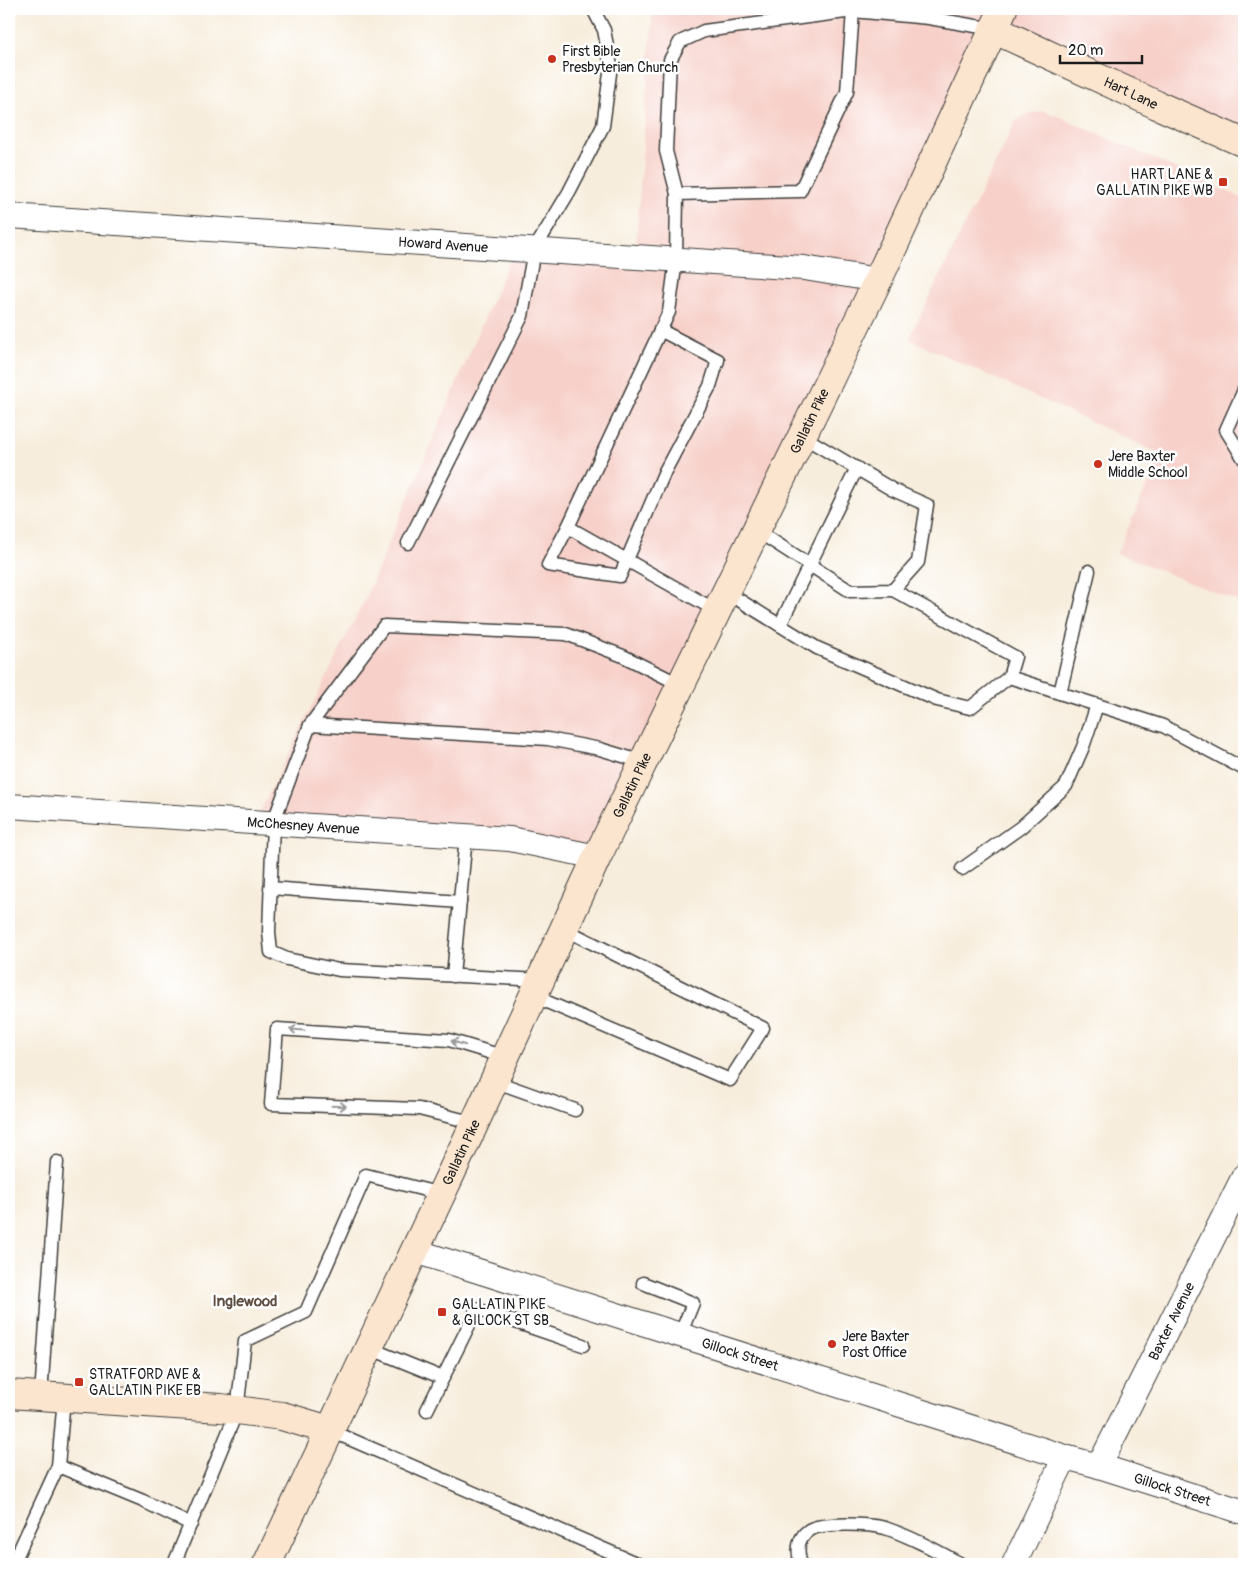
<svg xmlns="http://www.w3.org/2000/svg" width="1253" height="1573" viewBox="0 0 1253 1573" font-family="Pangolin,sans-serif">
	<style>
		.built { fill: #f7d0c9 }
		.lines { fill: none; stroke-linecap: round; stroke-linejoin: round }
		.lane-casing { stroke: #3d3b39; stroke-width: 15 }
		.street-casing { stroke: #3d3b39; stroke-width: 26 }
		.secondary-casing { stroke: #3d3b39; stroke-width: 30 }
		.lane { stroke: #fff; stroke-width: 12 }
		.street { stroke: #fff; stroke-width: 24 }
		.secondary { stroke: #fbe5cf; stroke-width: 28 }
		.oneway { stroke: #999 }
		.poi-dot { fill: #c8321e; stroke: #fff; stroke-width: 2 }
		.labels { text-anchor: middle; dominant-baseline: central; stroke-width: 5; stroke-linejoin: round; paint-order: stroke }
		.poi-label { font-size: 14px; fill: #1c1c1c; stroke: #fff; text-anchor: start }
		.street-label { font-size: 14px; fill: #1c1c1c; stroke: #fff }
		.neighbourhood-label { font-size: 15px; font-weight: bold; fill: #5f4f42; stroke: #fff }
	</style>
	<rect width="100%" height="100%" fill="#fff"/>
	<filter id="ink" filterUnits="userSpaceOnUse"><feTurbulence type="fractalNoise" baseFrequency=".02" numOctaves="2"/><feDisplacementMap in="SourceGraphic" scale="10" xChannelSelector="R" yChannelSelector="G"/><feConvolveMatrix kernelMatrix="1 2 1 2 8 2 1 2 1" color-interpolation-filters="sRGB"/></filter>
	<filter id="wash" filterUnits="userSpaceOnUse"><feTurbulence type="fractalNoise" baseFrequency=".0096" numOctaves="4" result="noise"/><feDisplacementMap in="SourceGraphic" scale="20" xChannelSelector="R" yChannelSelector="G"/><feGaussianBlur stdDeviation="1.12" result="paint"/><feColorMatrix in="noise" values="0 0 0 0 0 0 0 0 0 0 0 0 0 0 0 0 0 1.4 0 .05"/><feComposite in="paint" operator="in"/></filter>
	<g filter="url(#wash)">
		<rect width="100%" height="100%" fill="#f7eddc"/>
		<!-- built -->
		<g class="built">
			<path d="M 653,9 L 1244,9 L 1244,143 L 993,29 L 597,857 L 255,822 L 365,599 L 514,249 L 635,257 Z"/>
			<path d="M 1043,111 L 1057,116 L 1244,199 L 1244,604 L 1117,553 L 1161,454 L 909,339 L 1016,121 L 1026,115 Z"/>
		</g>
	</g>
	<g filter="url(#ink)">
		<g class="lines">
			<defs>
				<g id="lane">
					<path d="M 677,194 L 666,151 L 670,60 L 680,42 L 704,31 L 853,11"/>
					<path d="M 1244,390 L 1226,430 L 1244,459"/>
					<path d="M 568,527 L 548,565 L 620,576 L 665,471 L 710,386 L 718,360 L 660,330"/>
					<path d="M 756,530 L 850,591 L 893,590 L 918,562 L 927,505 L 893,490 L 802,436"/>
					<path d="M 408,543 L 522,316 L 534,250 L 569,192 L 603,126 L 611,66 L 604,30 L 593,9"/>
					<path d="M 726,592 L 817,648 L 937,700 L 970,708 L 1009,677 L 1015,657 L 893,590"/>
					<path d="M 717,611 L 568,527 L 669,312 L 676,260 L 677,194 L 800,191 L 847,92 L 853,11 L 929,18 L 993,29"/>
					<path d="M 780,625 L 857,468"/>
					<path d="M 1009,677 L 1163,726 L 1244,769"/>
					<path d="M 1060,693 L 1089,571"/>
					<path d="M 310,725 L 548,739 L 600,749 L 643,762"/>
					<path d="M 962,869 L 1021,827 L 1066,786 L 1083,747 L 1097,705"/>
					<path d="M 270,888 L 460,902"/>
					<path d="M 453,976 L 466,836"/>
					<path d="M 541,980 L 339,970 L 287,959 L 271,952 L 269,932 L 273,823 L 310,725 L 384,626 L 566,634 L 623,656 L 681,685"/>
					<path d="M 533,996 L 730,1080 L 763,1028 L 564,929"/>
					<path d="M 494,1081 L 575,1110"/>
					<path d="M 475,1123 L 419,1109 L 271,1104 L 277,1029 L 449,1040 L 505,1057"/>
					<path d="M 643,1283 L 693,1303 L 680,1335"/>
					<path d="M 529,1326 L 543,1292"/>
					<path d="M 369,1348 L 443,1378"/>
					<path d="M 41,1396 L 57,1162"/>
					<path d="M 427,1410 L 477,1309 L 583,1345"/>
					<path d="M 329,1430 L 638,1564"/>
					<path d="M 58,1466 L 143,1501 L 191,1524"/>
					<path d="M 13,1564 L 58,1466 L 64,1398"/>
					<path d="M 174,1564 L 237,1411 L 245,1341 L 306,1312 L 366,1175 L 441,1194"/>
					<path d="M 801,1564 C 797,1552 797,1538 809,1530 C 822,1522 870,1524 885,1528 C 912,1537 937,1551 961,1564"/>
				</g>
				<g id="street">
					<path id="s1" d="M 9,216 L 804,268 L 878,280"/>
					<path id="s2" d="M 9,806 L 510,839 L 597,857"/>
					<path id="s3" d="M 415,1251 L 1065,1457 L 1099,1466 L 1244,1512"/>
					<path id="s4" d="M 1099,1466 L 1244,1176"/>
					<path d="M 1014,1564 L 1065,1457"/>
				</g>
				<g id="secondary">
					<path id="s5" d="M 993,29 L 1157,105 L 1244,143"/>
					<path d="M 9,1394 L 221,1408 L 282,1416 L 329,1430"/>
					<path id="s6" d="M 267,1564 L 471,1131 L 597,857 L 878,280 L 1003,9"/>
				</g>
			</defs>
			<!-- lane casing -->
			<use href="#lane" class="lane-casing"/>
			<!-- street casing -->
			<use href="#street" class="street-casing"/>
			<!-- secondary casing -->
			<use href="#secondary" class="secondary-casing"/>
			<!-- lane -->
			<use href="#lane" class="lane"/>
			<!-- street -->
			<use href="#street" class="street"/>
			<!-- secondary -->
			<use href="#secondary" class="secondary"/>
		</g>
		<!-- one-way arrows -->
		<defs><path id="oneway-shaft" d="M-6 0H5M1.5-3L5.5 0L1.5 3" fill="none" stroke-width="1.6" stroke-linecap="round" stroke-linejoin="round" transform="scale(1.25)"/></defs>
		<g class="oneway">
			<use href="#oneway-shaft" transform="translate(297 1030) rotate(-176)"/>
			<use href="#oneway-shaft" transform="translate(458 1043) rotate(-163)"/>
			<use href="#oneway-shaft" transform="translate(339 1106) rotate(2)"/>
		</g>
	</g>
	<!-- markers -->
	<g class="poi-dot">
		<circle cx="552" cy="59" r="5"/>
		<rect x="1218" y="177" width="10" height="10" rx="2.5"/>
		<circle cx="1098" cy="464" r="5"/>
		<rect x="437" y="1307" width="10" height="10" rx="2.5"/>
		<circle cx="832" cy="1344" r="5"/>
		<rect x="74" y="1377" width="10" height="10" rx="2.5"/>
	</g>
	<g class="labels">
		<!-- poi labels -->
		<g class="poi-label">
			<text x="562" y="51">First Bible<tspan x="562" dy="16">Presbyterian Church</tspan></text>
			<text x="1213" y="174" text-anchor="end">HART LANE &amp;<tspan x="1213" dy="16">GALLATIN PIKE WB</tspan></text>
			<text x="1108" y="456">Jere Baxter<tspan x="1108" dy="16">Middle School</tspan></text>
			<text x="452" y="1304">GALLATIN PIKE<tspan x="452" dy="16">&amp; GILOCK ST SB</tspan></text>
			<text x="842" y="1336">Jere Baxter<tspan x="842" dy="16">Post Office</tspan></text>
			<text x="89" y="1374">STRATFORD AVE &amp;<tspan x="89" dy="16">GALLATIN PIKE EB</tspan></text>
		</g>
		<!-- street labels -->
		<g class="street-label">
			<text stroke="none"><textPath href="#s5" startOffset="152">Hart Lane</textPath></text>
			<text stroke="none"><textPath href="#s1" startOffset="435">Howard Avenue</textPath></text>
			<text stroke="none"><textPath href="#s6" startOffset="1265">Gallatin Pike</textPath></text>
			<text stroke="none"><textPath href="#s6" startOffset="860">Gallatin Pike</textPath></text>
			<text stroke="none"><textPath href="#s2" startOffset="295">McChesney Avenue</textPath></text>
			<text stroke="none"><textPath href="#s6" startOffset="455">Gallatin Pike</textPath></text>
			<text stroke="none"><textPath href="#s4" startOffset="162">Baxter Avenue</textPath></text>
			<text stroke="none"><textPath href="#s3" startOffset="341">Gillock Street</textPath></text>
			<text stroke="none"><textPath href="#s3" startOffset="794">Gillock Street</textPath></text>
		</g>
		<!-- neighbourhood labels -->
		<g class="neighbourhood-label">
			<text x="245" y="1301">Inglewood</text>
		</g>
	</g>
	<!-- margin -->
	<rect width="1253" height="1573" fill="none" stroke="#fff" stroke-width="30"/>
	<!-- scale -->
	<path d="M1060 55v8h82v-8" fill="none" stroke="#1c1c1c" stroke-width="2.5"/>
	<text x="1068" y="55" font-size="15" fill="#1c1c1c" stroke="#ffffff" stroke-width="4" paint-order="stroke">20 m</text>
</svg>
